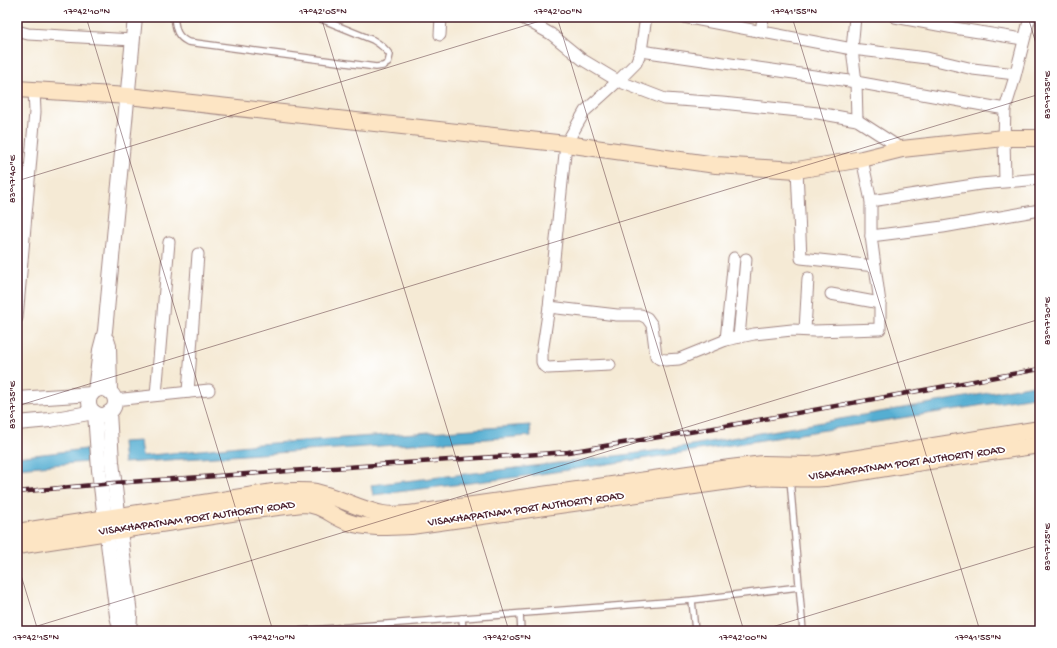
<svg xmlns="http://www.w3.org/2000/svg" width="1057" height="648" viewBox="0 0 1057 648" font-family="'Gochi Hand',sans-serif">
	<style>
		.water { fill: #55aed2; stroke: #50667e }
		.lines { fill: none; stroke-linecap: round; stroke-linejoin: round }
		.service-casing { stroke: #a08480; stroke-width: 8 }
		.minor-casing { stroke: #a08480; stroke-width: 13 }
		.tertiary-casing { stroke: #a08480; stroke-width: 16 }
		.secondary-casing { stroke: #a08480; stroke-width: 18 }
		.service { stroke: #fff; stroke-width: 5.5 }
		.minor { stroke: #fff; stroke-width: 11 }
		.tertiary { stroke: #fff; stroke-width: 14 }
		.secondary { stroke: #fde5c4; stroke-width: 16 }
		.rail-casing { stroke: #4a1f2b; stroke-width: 4.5 }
		.rail { stroke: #fff; stroke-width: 3; stroke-dasharray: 9; stroke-linecap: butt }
		.ticks { fill: none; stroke: #4a1f2b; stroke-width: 1; stroke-opacity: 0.45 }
		.labels { text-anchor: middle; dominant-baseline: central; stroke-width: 3.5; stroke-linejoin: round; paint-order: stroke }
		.street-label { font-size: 12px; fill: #4a1f2b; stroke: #fff }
		.neatline { fill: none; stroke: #4a1f2b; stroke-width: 1.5 }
		.ticks-label { font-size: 10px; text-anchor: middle; fill: #4a1f2b }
	</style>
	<rect width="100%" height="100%" fill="#fff"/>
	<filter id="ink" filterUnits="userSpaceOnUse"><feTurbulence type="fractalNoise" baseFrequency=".025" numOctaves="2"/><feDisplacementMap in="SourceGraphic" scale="8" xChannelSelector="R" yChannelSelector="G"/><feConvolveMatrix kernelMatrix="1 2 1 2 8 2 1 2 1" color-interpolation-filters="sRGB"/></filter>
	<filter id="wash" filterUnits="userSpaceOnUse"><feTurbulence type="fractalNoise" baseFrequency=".012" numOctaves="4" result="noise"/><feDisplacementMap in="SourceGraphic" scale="16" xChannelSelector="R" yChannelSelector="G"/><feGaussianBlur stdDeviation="0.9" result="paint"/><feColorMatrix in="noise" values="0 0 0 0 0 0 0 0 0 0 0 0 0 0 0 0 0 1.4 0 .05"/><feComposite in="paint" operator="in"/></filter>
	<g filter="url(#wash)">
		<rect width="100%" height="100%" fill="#f5ead5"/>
		<!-- water -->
		<g class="water">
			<path d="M 1040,384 L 1040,396 L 661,456 L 534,475 L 373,495 L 371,485 L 568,462 L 669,449 Z"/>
			<path d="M 530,425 L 531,436 L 124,463 L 122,442 L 140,441 L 142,456 L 259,444 Z"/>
			<path d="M 86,449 L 87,462 L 17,468 L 17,457 Z"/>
		</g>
	</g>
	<g filter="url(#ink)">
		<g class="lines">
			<defs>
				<g id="service">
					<path d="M 174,17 C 176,29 176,36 188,42 L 376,67 L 383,66 L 388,63 L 390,55 C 385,48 380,44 373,40 L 316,17"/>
					<path d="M 790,479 L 803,631"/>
					<path d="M 692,600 L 695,631"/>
					<path d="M 520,614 L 521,631"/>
					<path d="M 462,618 L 463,631"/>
					<path d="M 297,631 L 692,600 L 799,587"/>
				</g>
				<g id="minor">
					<path d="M 521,17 L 551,34 L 583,60 L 618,81 L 665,99 L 722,103 L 818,113 L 857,120 L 902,149"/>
					<path d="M 684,17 L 852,49 L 927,58 L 973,69 L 1015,74"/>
					<path d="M 855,17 L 852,49 L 856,82 L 857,120"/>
					<path d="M 895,17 L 954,28 L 1023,39"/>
					<path d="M 17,31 L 28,34 L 133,40"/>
					<path d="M 761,32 L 763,17"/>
					<path d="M 440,35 L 441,17"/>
					<path d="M 641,51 L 856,82 L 1005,109"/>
					<path d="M 797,170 L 801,258 L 875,266"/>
					<path d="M 1005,181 L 1004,138 L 1005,109 L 1014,80 L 1030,17"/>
					<path d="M 871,201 L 980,184 L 1040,179"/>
					<path d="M 871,236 L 943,227 L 1040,210"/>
					<path d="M 831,294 L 880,303"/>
					<path d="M 549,307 L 617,315 L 641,315 L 647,318 L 652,325 L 656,356 L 660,359 L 665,360 L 679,359 L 726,340 L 754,334 L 792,330 L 814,331 L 880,329 L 880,303 L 871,236 L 871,201 L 862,159"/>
					<path d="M 17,318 L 35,112 L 34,90"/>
					<path d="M 805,330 L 808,278"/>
					<path d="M 739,337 L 746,259"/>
					<path d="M 726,340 L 734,258"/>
					<path d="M 610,365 L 548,368 L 544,366 L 542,362 L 542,353 L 549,307 L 566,144 L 585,111 L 618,81 L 636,63 L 641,51 L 646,17"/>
					<path d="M 188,392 L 198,254"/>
					<path d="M 156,395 L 169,242"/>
					<path d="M 114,400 L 209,390"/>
				</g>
				<g id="tertiary">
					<path d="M 107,340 L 109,346 L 110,392"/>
					<circle cx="102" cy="402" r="13"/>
					<path d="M 95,391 L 100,350 L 105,331 L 135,17"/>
					<path d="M 17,399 L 92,394"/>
					<path d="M 109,412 L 112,462 L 130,615 L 129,631"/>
					<path d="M 95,413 L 99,470 L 117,616 L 121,631"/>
					<path d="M 17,423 L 50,420 L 94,412"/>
				</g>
				<g id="secondary">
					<path d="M 17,89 L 128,96 L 566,144 L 716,165 L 797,170 L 862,159 L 902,149 L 1004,138 L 1040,138"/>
					<path d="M 17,532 L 273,492 C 288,491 302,490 316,492 C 339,497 360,510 383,514 C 394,516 406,514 417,513 L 730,468 L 763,464 L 808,465 L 821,464 L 1040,429"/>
					<path d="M 17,546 L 238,512 L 302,504 C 323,504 329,515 348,522 C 367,529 391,527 411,526 L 751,478 C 776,476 801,480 825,478 L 922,462 L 1040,445"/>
				</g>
			</defs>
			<!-- service casing -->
			<use href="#service" class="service-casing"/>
			<!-- minor casing -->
			<use href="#minor" class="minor-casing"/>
			<!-- tertiary casing -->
			<use href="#tertiary" class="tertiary-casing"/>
			<!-- secondary casing -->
			<use href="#secondary" class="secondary-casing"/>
			<!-- service -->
			<use href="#service" class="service"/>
			<!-- minor -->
			<use href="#minor" class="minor"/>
			<!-- tertiary -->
			<use href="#tertiary" class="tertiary"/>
			<!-- secondary -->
			<use href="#secondary" class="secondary"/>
			<defs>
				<path id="rail" d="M 17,492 L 114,483 L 568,452 L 720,427 L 1040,369"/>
			</defs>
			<!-- rail casing -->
			<use href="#rail" class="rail-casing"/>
			<!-- rail -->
			<use href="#rail" class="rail"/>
		</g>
	</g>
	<!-- ticks -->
	<path class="ticks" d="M 86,17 L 273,631M 321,17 L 509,631M 557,17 L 744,631M 792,17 L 980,631M 1028,17 L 1040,57M 17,181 L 553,17M 17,406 L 1040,94M 17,562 L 38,631M 21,631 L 1040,319M 759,631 L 1040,545"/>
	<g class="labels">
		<!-- street labels -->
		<g class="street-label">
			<text transform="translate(907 464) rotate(-8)">VISAKHAPATNAM PORT AUTHORITY ROAD</text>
			<text transform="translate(526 510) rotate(-8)">VISAKHAPATNAM PORT AUTHORITY ROAD</text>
			<text transform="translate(197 519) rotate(-8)">VISAKHAPATNAM PORT AUTHORITY ROAD</text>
		</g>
	</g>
	<!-- margin -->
	<rect width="1057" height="648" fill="none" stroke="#fff" stroke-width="44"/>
	<rect x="22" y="22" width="1013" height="604" class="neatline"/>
	<g class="ticks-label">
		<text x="87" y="14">17°42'10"N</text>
		<text x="323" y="14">17°42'05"N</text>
		<text x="558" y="14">17°42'00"N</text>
		<text x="794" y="14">17°41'55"N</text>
		<text transform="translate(1046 95) rotate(-90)" y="4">83°17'35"E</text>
		<text transform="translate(11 179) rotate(-90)" y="4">83°17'40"E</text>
		<text transform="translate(1046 321) rotate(-90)" y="4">83°17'30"E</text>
		<text transform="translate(11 405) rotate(-90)" y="4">83°17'35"E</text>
		<text transform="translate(1046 547) rotate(-90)" y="4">83°17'25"E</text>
		<text x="36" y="640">17°42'15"N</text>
		<text x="272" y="640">17°42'10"N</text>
		<text x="507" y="640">17°42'05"N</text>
		<text x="743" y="640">17°42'00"N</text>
		<text x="978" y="640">17°41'55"N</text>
	</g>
</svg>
